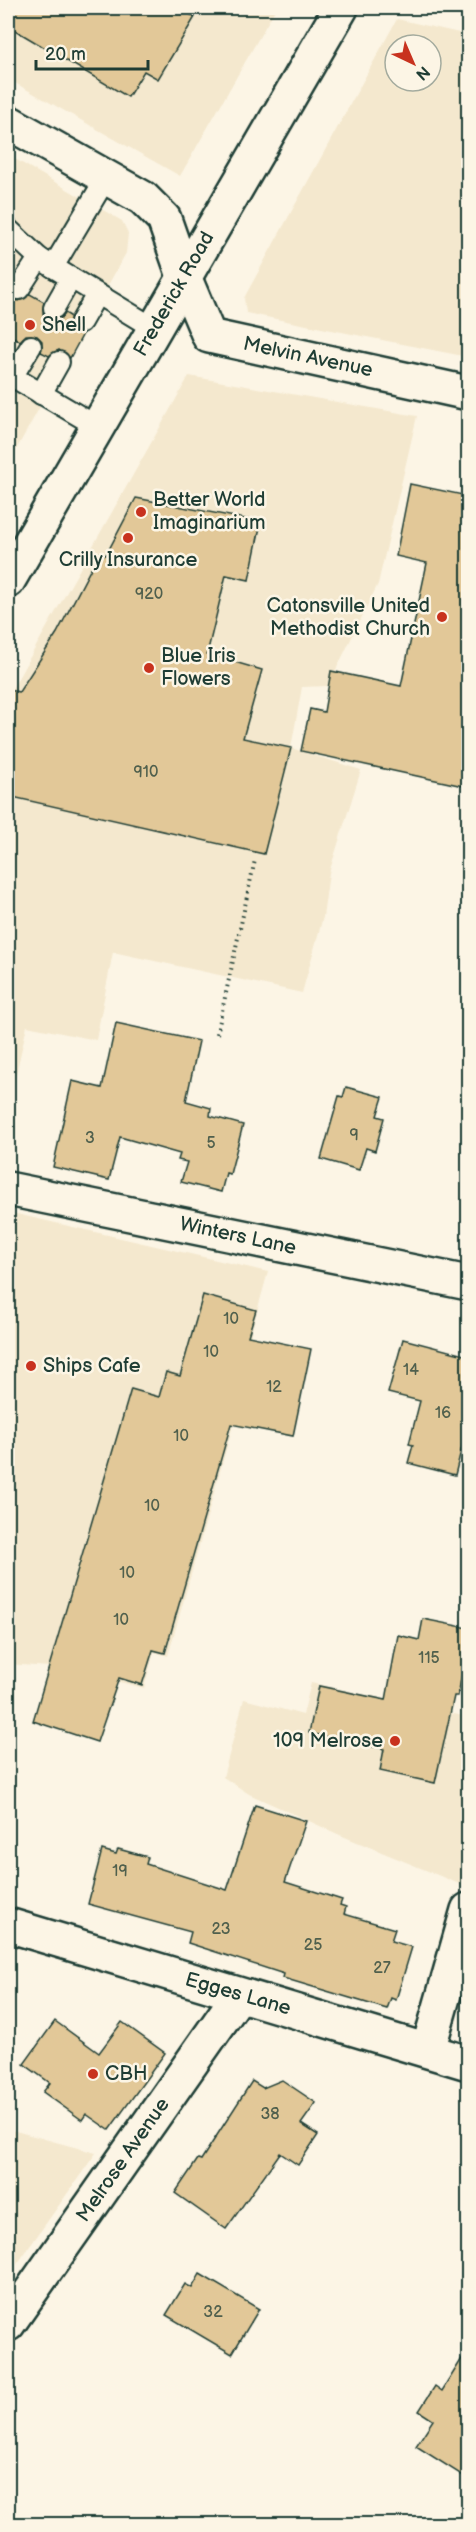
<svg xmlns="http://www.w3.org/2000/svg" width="476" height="2532" viewBox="0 0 476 2532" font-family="'Balsamiq Sans',sans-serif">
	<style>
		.built { fill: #f4e8ce; fill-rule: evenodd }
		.building { fill: #e2c898; stroke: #1f3d34; stroke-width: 1.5 }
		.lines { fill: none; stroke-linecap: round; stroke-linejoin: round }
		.lane-casing { stroke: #1f3d34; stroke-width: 24 }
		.street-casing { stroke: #1f3d34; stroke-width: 38 }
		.secondary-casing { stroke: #1f3d34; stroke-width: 38 }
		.primary-casing { stroke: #1f3d34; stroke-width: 38 }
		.path { stroke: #1f3d34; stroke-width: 4; stroke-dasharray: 1.5 4.5; stroke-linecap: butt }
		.lane { stroke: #fcf5e5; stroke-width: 20 }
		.street { stroke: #fcf5e5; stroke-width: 33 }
		.secondary { stroke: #fcf5e5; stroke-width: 33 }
		.primary { stroke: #fcf5e5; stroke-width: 33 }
		.poi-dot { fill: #c8321e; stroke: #fcf5e5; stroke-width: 2 }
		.labels { text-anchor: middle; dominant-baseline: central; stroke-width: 5; stroke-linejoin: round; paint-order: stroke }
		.number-label { font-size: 16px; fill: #50604d }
		.street-label { font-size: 20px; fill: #1f3d34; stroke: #fcf5e5 }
		.poi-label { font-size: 20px; fill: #1f3d34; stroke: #fcf5e5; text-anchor: start }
	</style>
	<rect width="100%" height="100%" fill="#fcf5e5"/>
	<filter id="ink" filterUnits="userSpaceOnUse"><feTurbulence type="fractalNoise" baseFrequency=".0167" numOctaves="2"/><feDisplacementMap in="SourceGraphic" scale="12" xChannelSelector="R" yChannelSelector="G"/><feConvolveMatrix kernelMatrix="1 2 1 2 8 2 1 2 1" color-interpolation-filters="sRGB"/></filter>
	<g filter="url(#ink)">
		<!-- built -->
		<g class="built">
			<path d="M 8,8 L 276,8 L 180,176 L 8,79 Z"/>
			<path d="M 397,19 L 468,35 L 468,357 L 246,313 L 244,298 ZM 395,45 L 431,45 L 431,81 L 395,81 Z"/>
			<path d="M 8,155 L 122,221 L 128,233 L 126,253 L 8,464 Z"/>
			<path d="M 189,376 L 417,416 L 378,584 L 328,686 L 302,687 L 291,748 L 361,770 L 329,873 L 323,917 L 302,993 L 113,952 L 96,1040 L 27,1026 L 8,1109 L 8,696 Z"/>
			<path d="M 8,1212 L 268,1272 L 228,1415 L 235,1418 L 168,1656 L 154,1652 L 144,1688 L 63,1668 L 8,1664 Z"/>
			<path d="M 311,1683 L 468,1717 L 468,1859 L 462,1885 L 340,1835 L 249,1794 L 223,1777 L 244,1699 L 303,1715 Z"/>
			<path d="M 8,2129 L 96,2153 L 8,2277 Z"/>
		</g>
		<!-- building -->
		<g class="building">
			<path d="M 8,8 L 178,8 L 195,17 L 158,79 L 144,71 L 128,97 L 8,26 Z"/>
			<path d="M 8,291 L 12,299 L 18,301 L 30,294 L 44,302 L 43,314 L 49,319 L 60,319 L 65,313 L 70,316 L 71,329 L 83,334 L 70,358 L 59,350 L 49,356 L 41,352 L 42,341 L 37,336 L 26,335 L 20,341 L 8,334 Z"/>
			<path d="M 410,484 L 468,496 L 468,787 L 301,751 L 310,709 L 324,712 L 331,671 L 401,686 L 427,563 L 396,556 Z"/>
			<path d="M 136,498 L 261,522 L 249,580 L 226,575 L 207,654 L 262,670 L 243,738 L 291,748 L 264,854 L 8,796 L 8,690 L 19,692 L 57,633 L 99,553 L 106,555 Z"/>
			<path d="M 116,1023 L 199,1041 L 186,1101 L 211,1108 L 210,1116 L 243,1125 L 230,1174 L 226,1173 L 221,1192 L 181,1182 L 187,1162 L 178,1160 L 180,1154 L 120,1137 L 109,1180 L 53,1167 L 72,1081 L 102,1088 Z"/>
			<path d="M 346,1087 L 383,1097 L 377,1116 L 384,1118 L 375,1151 L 366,1148 L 359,1170 L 321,1159 L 339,1096 L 343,1097 Z"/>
			<path d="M 203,1295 L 256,1310 L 248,1336 L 311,1349 L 293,1436 L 231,1424 L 165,1653 L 153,1650 L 142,1685 L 119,1678 L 97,1742 L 33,1721 L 131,1389 L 159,1397 L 166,1372 L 180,1376 Z"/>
			<path d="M 403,1339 L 468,1356 L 468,1422 L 455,1475 L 408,1463 L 413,1445 L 409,1444 L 420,1401 L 388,1393 Z"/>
			<path d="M 423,1619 L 468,1628 L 468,1657 L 465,1656 L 458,1696 L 454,1696 L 435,1783 L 380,1771 L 384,1749 L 309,1733 L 319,1686 L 386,1700 L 398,1635 L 419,1640 Z"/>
			<path d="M 255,1805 L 306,1821 L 285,1882 L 342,1900 L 340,1905 L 346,1907 L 344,1914 L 395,1929 L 391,1941 L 412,1947 L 396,2000 L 391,1998 L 387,2009 L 283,1978 L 284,1974 L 188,1943 L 191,1932 L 88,1904 L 102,1850 L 116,1854 L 118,1849 L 148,1857 L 146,1864 L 227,1890 Z"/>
			<path d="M 55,2021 L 99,2053 L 122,2022 L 165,2053 L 109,2130 L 86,2114 L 82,2120 L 43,2092 L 50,2083 L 24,2064 Z"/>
			<path d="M 282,2080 L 316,2103 L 301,2124 L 318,2135 L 298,2165 L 280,2153 L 226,2229 L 175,2193 L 198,2159 L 201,2160 L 252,2081 L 263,2088 Z"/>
			<path d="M 200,2274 L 259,2309 L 232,2354 L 166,2315 L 185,2284 L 192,2288 Z"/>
			<path d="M 468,2349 L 468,2479 L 416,2446 L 433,2420 L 419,2411 L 435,2386 L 442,2391 Z"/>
		</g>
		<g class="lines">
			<defs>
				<g id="lane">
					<path d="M 8,229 L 39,258 L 53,267 L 106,178"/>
					<path d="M 53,267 L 155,329"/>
					<path d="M 19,289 L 39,258"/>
					<path d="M 54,308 L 71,278"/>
					<path d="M 81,322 L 97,294"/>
					<path d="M 8,374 L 98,427"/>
					<path d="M 12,377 L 31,346"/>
					<path d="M 41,394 L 59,362"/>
				</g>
				<g id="street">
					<path d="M 8,122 L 143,198 L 164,219 L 185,279 L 209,336 L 468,393"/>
					<path d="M 8,1925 L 468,2063"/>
					<path d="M 428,2050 L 468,1910"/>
					<path d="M 8,2324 L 239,1995"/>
				</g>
				<path id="secondary" d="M 8,1189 L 468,1283"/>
				<path id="primary" d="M 8,581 L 341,8"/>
			</defs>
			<!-- lane casing -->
			<use href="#lane" class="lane-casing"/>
			<!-- street casing -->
			<use href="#street" class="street-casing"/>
			<!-- secondary casing -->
			<use href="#secondary" class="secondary-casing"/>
			<!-- primary casing -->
			<use href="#primary" class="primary-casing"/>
			<!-- path -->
			<path class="path" d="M 217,1034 L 255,860"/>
			<!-- lane -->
			<use href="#lane" class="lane"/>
			<!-- street -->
			<use href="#street" class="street"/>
			<!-- secondary -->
			<use href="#secondary" class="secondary"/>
			<!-- primary -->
			<use href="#primary" class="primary"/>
		</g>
	</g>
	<!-- markers -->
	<g class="poi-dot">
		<circle cx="30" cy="325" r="6"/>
		<circle cx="141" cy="512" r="6"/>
		<circle cx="128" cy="538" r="6"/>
		<circle cx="442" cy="617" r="6"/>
		<circle cx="149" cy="668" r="6"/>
		<circle cx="31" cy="1366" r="6"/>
		<circle cx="395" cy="1741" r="6"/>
		<circle cx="93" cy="2074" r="6"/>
	</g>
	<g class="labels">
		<!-- number labels -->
		<g class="number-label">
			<text x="149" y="594">920</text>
			<text x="146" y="772">910</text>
			<text x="354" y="1135">9</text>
			<text x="90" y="1138">3</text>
			<text x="211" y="1143">5</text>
			<text x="231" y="1319">10</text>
			<text x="211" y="1352">10</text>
			<text x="411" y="1370">14</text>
			<text x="274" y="1387">12</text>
			<text x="443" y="1413">16</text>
			<text x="181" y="1436">10</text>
			<text x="152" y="1506">10</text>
			<text x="127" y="1573">10</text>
			<text x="121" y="1620">10</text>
			<text x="429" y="1658">115</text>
			<text x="120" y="1871">19</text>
			<text x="221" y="1929">23</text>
			<text x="313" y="1945">25</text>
			<text x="382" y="1968">27</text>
			<text x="270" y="2114">38</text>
			<text x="213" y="2312">32</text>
		</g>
		<!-- street labels -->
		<g class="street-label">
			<text transform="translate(174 294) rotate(-60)">Frederick Road</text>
			<text transform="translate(308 357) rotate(12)">Melvin Avenue</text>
			<text transform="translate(238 1236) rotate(12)">Winters Lane</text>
			<text transform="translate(238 1994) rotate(16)">Egges Lane</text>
			<text transform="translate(123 2160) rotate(-55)">Melrose Avenue</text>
		</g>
		<!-- poi labels -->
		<g class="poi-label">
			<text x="42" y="325">Shell</text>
			<text x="153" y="500">Better World<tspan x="153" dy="23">Imaginarium</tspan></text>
			<text x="128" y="560" text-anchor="middle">Crilly Insurance</text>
			<text x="430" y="606" text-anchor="end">Catonsville United<tspan x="430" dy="23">Methodist Church</tspan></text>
			<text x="161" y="656">Blue Iris<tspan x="161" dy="23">Flowers</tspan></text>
			<text x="43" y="1366">Ships Cafe</text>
			<text x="383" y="1741" text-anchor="end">109 Melrose</text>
			<text x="105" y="2074">CBH</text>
		</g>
	</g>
	<!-- margin -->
	<rect width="476" height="2532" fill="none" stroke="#fcf5e5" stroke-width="30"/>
	<rect x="15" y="15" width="446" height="2502" fill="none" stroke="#1f3d34" stroke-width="2" filter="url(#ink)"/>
	<!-- north arrow -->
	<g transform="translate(413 63) rotate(136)"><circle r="28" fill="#fcf5e5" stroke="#a4ab9e" stroke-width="1.5"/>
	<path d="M0-4.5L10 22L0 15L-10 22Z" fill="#c8321e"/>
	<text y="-9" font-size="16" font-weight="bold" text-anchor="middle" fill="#1f3d34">N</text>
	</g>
	<!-- scale -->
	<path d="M36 60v9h112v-9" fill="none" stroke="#1f3d34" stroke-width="3"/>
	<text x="45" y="60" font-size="18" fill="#1f3d34" stroke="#fcf5e5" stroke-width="4.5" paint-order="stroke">20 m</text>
</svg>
